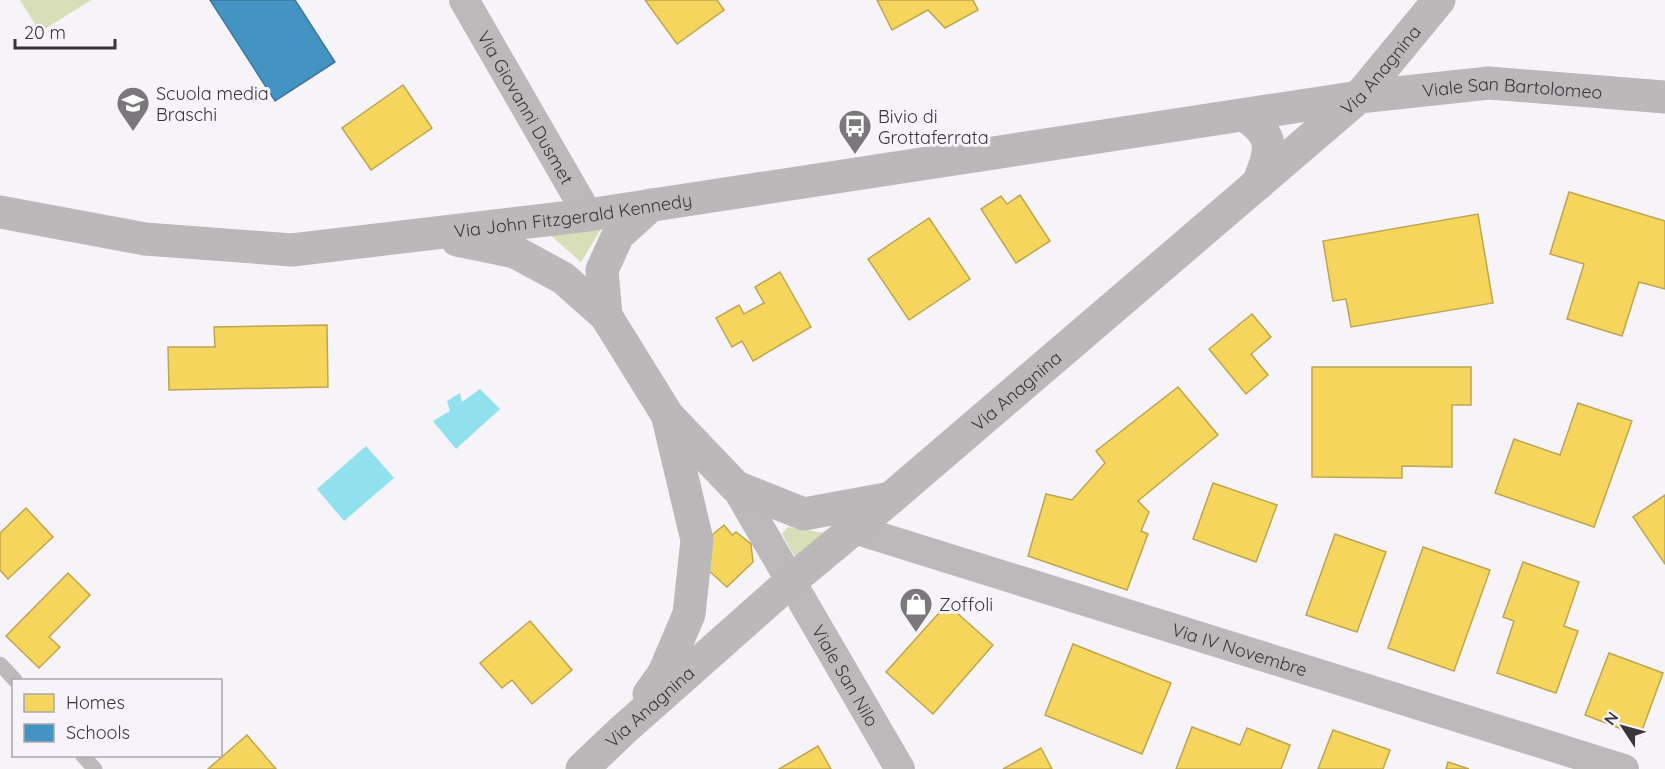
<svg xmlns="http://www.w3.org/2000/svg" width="1665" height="769" viewBox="0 0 1665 769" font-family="Quicksand,sans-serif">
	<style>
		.green { fill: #d8deb8 }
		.water { fill: #90e0ed }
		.homes { fill: #f6d55c; stroke: #bda551; stroke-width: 1.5 }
		.schools { fill: #4393c3; stroke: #407799; stroke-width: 1.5 }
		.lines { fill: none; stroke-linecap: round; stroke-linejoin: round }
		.service { stroke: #bbb9ba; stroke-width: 15 }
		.minor { stroke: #bbb9ba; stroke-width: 30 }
		.secondary { stroke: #bab8b9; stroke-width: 33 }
		.labels { text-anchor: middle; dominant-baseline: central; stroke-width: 6; stroke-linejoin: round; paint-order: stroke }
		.street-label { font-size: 18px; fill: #383638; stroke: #f7f3fa }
		.poi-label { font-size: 18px; fill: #383638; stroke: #f7f3fa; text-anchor: start }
	</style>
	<rect width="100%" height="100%" fill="#f7f4f9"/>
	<!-- green -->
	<g class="green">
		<path d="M 20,0 L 91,0 L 40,32 Z"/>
		<path d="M 612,211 L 581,262 L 535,222 Z"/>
		<path d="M 788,527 L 826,533 L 798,562 L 782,534 Z"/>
	</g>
	<!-- water -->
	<g class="water">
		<path d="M 480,389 L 500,409 L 456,449 L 433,421 L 450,411 L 447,401 L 460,393 L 462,402 Z"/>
		<path d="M 366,446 L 394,478 L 344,521 L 317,489 Z"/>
	</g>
	<!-- homes -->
	<g class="homes">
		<path d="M 645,0 L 717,0 L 724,10 L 677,44 Z"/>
		<path d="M 877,0 L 973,0 L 978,10 L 945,28 L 928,10 L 892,30 Z"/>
		<path d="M 403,85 L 432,128 L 371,170 L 342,128 Z"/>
		<path d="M 1569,192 L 1665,221 L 1665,289 L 1639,282 L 1622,336 L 1567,319 L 1584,264 L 1550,254 Z"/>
		<path d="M 1020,195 L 1050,241 L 1016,263 L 981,209 L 1001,196 L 1007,204 Z"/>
		<path d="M 1478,214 L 1493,303 L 1351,327 L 1346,299 L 1333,301 L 1323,241 Z"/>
		<path d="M 929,218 L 970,279 L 909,320 L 868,259 Z"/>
		<path d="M 780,272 L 811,327 L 753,361 L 742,341 L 732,347 L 716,318 L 739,305 L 744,314 L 764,303 L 755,287 Z"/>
		<path d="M 1252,314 L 1271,337 L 1251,354 L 1268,375 L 1246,394 L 1209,349 Z"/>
		<path d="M 327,325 L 328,387 L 169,390 L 168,347 L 215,347 L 214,327 Z"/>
		<path d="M 1312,367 L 1471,367 L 1471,405 L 1452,405 L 1452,467 L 1402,466 L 1402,478 L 1312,477 Z"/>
		<path d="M 1178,387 L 1218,435 L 1138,501 L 1149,512 L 1141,531 L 1148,534 L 1127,590 L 1028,556 L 1046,494 L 1072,500 L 1105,463 L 1096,451 Z"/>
		<path d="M 1578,403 L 1632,421 L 1594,527 L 1495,493 L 1514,439 L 1560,455 Z"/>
		<path d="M 1213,483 L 1277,505 L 1256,562 L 1193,539 Z"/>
		<path d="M 1665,495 L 1665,564 L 1633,517 Z"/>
		<path d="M 26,508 L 53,537 L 8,579 L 0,570 L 0,533 Z"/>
		<path d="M 724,525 L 732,535 L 736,532 L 751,544 L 753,562 L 727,587 L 708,570 L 706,540 Z"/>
		<path d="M 1335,534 L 1386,552 L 1357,632 L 1306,615 Z"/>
		<path d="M 1423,547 L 1490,570 L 1454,671 L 1388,648 Z"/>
		<path d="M 1523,562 L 1579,582 L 1564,626 L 1578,631 L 1556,693 L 1497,673 L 1514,621 L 1503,617 Z"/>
		<path d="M 68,573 L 90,595 L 49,637 L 60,647 L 39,668 L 6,636 Z"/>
		<path d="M 947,604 L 993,645 L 933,714 L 886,672 Z"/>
		<path d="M 530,621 L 572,670 L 532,704 L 512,680 L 502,688 L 480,663 Z"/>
		<path d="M 1073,644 L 1171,683 L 1142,754 L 1045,715 Z"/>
		<path d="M 1609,653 L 1663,673 L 1640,736 L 1585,715 Z"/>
		<path d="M 1192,727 L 1240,745 L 1247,728 L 1290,745 L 1281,769 L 1176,769 Z"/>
		<path d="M 1333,730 L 1390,750 L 1383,769 L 1318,769 Z"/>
		<path d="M 247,735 L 276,769 L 208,769 Z"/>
		<path d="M 818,746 L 831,769 L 779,769 Z"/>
		<path d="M 1041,748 L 1052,769 L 1003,769 Z"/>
		<path d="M 1448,762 L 1469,769 L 1446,769 Z"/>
	</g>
	<!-- schools -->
	<path class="schools" d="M 210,0 L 295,0 L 335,62 L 275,101 Z"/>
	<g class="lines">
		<!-- service -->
		<g class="service">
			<path d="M 0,664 L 15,680"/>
			<path d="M 83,756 L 95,769"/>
		</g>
		<!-- minor -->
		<g class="minor">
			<path id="s1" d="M 464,0 L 588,215"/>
			<path id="s2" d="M 736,487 L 900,769"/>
			<path id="s3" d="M 854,529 L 1624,769"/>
		</g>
		<!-- secondary -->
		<g class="secondary">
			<path d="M 1244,115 C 1277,136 1271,152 1258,184"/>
			<path id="s4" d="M 0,212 L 145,239 L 292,250 L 588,215 L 1359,97 L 1489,83 L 1665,97"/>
			<path d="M 457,240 L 515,252 L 563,278 L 606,316 L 668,416 L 736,487 L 804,514 L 891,498"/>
			<path d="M 606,316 L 602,270 L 618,235 L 651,205"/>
			<path d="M 649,694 L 664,673 L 689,614 L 697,540 L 668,418"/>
			<path id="s5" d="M 582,769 L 623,730 L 791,581 L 892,497 L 1359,97 L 1439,0"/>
		</g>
	</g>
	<!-- icons -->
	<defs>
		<symbol id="school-pin" viewBox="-11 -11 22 30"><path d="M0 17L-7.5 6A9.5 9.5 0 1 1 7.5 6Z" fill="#7b787c" stroke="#f7f3fa"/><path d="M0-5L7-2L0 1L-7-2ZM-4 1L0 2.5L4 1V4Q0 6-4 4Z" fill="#fff"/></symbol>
		<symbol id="bus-pin" viewBox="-11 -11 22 30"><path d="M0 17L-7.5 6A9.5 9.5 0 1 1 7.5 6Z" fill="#7b787c" stroke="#f7f3fa"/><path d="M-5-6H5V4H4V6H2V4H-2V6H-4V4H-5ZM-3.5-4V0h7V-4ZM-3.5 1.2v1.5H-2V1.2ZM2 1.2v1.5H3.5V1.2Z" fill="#fff"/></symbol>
		<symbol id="shop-pin" viewBox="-11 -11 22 30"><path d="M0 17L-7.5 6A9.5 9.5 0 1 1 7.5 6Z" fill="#7b787c" stroke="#f7f3fa"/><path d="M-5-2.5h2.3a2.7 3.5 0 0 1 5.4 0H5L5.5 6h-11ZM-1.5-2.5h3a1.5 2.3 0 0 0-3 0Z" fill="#fff"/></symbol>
	</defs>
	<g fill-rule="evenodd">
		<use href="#school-pin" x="114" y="84" width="38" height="52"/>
		<use href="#bus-pin" x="836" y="107" width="38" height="52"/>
		<use href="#shop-pin" x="897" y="585" width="38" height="52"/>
	</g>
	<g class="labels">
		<!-- street labels -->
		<g class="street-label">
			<text stroke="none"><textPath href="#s5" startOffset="1062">Via Anagnina</textPath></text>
			<text stroke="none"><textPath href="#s4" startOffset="1527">Viale San Bartolomeo</textPath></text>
			<text stroke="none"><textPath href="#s1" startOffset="124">Via Giovanni Dusmet</textPath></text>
			<text stroke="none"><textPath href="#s4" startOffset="578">Via John Fitzgerald Kennedy</textPath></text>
			<text stroke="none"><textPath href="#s5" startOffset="576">Via Anagnina</textPath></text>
			<text stroke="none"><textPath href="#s3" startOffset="404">Via IV Novembre</textPath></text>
			<text stroke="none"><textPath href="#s2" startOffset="218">Viale San Nilo</textPath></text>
			<text stroke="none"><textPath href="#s5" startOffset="92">Via Anagnina</textPath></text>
		</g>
		<!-- poi labels -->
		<g class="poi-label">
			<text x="156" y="93">Scuola media<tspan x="156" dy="21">Braschi</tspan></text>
			<text x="878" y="116">Bivio di<tspan x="878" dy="21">Grottaferrata</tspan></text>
			<text x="939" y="604">Zoffoli</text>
		</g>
	</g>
	<!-- legend -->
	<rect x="12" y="679" width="210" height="78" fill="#f7f3fa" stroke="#aba7ac" stroke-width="1.5"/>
	<rect x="24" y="694" width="30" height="18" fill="#f6d55c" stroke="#aba7ac" stroke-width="1.5"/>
	<text x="66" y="709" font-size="18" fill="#383638">Homes</text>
	<rect x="24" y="724" width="30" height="18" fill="#4393c3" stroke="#aba7ac" stroke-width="1.5"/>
	<text x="66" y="739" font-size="18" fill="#383638">Schools</text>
	<!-- north arrow -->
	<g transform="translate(1623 727) rotate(306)" stroke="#f7f3fa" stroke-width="4.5" paint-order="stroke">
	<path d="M0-4.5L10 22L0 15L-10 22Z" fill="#383638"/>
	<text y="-9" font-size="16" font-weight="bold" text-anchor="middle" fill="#383638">N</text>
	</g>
	<!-- scale -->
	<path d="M15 39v9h100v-9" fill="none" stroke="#383638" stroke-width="3"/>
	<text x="24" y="39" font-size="18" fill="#383638" stroke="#f7f3fa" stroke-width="4.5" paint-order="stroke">20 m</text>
</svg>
